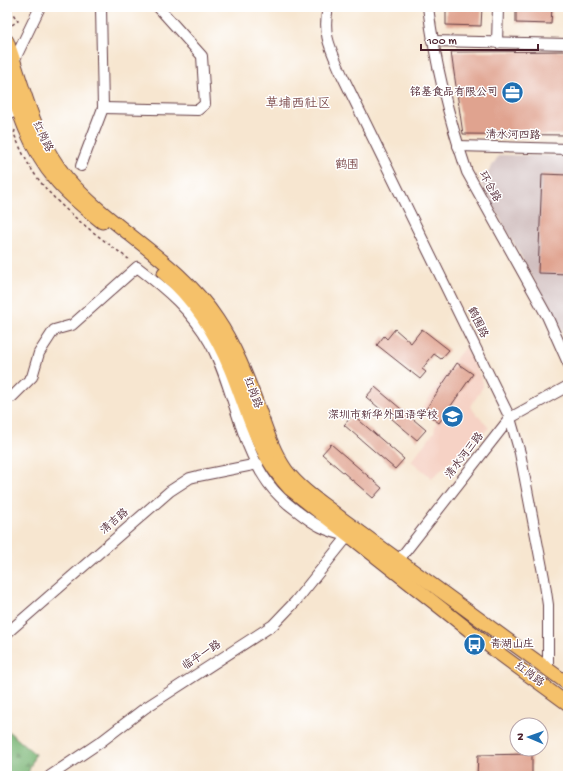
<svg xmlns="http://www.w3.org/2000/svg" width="575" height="783" viewBox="0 0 575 783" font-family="'Gochi Hand','LXGW WenKai TC',sans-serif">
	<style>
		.built { fill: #f6d2c5 }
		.industrial { fill: #d1bfbf }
		.forest { fill: url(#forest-firs); stroke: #626a50 }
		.building { fill: #e0a38f }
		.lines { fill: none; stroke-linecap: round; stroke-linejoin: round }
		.minor-casing { stroke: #643d44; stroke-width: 12 }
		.major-casing { stroke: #643d44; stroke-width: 15 }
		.path { stroke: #643d44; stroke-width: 1.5; stroke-dasharray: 3 3; stroke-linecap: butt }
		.minor { stroke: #fff; stroke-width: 10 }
		.major { stroke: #f5c16b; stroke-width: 13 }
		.labels { text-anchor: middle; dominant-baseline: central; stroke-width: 3; stroke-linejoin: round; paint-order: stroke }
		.poi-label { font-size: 11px; fill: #4a1f2b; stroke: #fff; text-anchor: end }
		.street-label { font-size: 11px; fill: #4a1f2b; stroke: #fff }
		.neighbourhood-label { font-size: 12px; fill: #7e4d4e; stroke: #fff }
		.quarter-label { font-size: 13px; fill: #7e4d4e; stroke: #fff }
	</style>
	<defs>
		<pattern id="forest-firs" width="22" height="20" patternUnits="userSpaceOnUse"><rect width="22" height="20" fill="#79b574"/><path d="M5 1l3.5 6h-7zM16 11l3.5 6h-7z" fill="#65935f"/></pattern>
	</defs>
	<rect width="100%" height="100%" fill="#fff"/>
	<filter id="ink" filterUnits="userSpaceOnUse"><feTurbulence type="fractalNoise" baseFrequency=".025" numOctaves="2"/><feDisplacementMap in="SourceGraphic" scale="8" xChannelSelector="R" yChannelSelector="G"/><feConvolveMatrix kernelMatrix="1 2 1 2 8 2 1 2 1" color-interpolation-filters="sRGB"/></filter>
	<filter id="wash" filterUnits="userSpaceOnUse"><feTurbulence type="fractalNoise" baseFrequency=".012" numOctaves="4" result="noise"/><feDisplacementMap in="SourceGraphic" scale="16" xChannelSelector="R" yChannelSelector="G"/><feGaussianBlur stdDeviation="0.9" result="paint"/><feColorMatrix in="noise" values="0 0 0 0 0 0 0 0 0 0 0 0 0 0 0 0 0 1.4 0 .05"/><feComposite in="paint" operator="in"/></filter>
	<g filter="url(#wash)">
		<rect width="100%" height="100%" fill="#f7e6d0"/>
		<!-- built -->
		<path class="built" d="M 466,347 L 483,382 L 483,387 L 470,407 L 489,428 L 432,478 L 411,461 L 434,432 L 436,422 L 422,411 L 422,409 L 459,354 Z"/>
		<!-- industrial -->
		<path class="industrial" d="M 499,155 L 568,156 L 568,341 L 481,184 Z"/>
		<!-- forest -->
		<path class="forest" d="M 7,730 L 35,754 L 27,776 L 7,776 Z"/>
		<g id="blocks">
			<!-- building -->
			<g class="building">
				<path d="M 446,7 L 482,7 L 481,26 L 446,25 Z"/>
				<path d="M 516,7 L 552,7 L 551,24 L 516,23 Z"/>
				<path d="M 568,51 L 568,135 L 463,134 L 451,52 Z"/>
				<path d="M 542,174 L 568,175 L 568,274 L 538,273 Z"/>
				<path d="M 395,329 L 411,343 L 422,329 L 449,350 L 441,359 L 434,354 L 422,369 L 426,372 L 420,379 L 377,345 L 384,336 L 387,339 Z"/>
				<path d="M 457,363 L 473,374 L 439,423 L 424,412 Z"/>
				<path d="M 375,387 L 426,430 L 417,440 L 366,397 Z"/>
				<path d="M 353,415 L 404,459 L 395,469 L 344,425 Z"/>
				<path d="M 331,444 L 382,488 L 373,498 L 322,454 Z"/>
				<path d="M 532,754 L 532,776 L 477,776 L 478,755 Z"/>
			</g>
		</g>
	</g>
	<g filter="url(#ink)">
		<use href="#blocks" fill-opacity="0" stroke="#643d44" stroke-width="1"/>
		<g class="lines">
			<defs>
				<g id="minor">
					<path d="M 328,7 C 322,36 331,49 342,75 L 510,418 L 520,453 L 544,578 L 548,605 L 548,668"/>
					<path d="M 428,7 C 435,63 449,119 467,172 L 547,316 L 568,363"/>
					<path d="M 432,41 L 568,44"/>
					<path d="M 497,43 L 498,7"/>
					<path d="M 14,61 L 40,7"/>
					<path d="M 103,108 L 198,110 L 205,104 L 202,56 L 158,7"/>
					<path d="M 7,115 L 18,110"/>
					<path d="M 458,146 L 568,149"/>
					<path d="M 81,166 L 103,108 L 101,7"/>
					<path d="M 12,397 L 32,377 L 39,353 L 54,330 L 72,325 L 137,267 C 166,289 192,311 210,343 C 234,387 239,443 268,483 C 276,494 286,503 297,511 C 315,525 325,531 348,536 L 295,602 L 273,625 L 145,708 L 102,741 L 50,776"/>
					<path d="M 398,561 L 510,418 L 568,386"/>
					<path d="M 7,633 L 170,491 L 190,478 L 198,476 L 258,464"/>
				</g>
				<g id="major">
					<path d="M 7,41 C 24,88 34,139 67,178 C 112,230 179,261 217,319 C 236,347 248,380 260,412 C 267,432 274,453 286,470 C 300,489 322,503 341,518 L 568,684"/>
					<path d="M 7,75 C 18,111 30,150 55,179 C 69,196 86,209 102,222"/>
					<path d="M 164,273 C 194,299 216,333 231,370 C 248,412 258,455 290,489 L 493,649 L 568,704"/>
				</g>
			</defs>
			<!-- minor casing -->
			<use href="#minor" class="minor-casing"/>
			<!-- major casing -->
			<use href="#major" class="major-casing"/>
			<!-- path -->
			<g class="path">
				<path d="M 7,28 L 18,21 L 8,7"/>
				<path d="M 15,130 L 14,134 C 21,150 28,166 39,180 C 64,213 99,236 131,261"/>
			</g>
			<!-- minor -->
			<use href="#minor" class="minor"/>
			<!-- major -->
			<use href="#major" class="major"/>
		</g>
	</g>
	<!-- icons -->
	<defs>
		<symbol id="office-disc" viewBox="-11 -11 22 22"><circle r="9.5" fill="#1f6fb2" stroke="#fff"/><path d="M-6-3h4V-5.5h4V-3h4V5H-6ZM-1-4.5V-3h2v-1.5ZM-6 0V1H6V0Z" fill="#fff"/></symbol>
		<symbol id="school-disc" viewBox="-11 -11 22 22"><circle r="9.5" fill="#1f6fb2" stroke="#fff"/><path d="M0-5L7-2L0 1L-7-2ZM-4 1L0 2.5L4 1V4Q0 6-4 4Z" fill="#fff"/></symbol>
		<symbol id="bus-disc" viewBox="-11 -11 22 22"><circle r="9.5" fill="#1f6fb2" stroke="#fff"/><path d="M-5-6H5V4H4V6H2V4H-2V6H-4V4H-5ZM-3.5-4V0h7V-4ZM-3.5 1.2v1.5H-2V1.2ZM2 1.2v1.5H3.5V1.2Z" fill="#fff"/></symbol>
	</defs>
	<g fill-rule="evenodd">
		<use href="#office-disc" x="500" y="80" width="25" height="25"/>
		<use href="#school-disc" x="440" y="404" width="25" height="25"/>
		<use href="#bus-disc" x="462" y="632" width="25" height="25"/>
	</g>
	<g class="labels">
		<!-- poi labels -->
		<g class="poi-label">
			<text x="498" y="93">铭基食品有限公司</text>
			<text x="438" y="416">深圳市新华外国语学校</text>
			<text x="490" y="645" text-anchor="start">青湖山庄</text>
		</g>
		<!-- street labels -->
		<g class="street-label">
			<text transform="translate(513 136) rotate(1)">清水河四路</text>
			<text transform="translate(42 137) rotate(64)">红岗路</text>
			<text transform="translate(489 187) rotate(61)">环仓路</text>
			<text transform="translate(477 323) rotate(64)">鹤围路</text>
			<text transform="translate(252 393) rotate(69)">红岗路</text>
			<text transform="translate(465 456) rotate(-52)">清水河三路</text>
			<text transform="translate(115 522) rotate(-41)">清吉路</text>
			<text transform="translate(202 656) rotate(-33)">临平一路</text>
			<text transform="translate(529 675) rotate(37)">红岗路</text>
		</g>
		<!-- neighbourhood labels -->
		<g class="neighbourhood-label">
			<text x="347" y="166">鹤围</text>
		</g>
		<!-- quarter labels -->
		<g class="quarter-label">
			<text x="298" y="104">草埔西社区</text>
		</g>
	</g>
	<!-- margin -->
	<rect width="575" height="783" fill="none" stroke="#fff" stroke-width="24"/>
	<!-- north arrow -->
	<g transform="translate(529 737) rotate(272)"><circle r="19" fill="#ffffff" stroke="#b7a5aa"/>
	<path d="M0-3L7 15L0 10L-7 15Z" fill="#1f6fb2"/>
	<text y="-6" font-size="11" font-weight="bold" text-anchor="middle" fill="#4a1f2b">N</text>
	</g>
	<!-- scale -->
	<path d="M421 44v6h117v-6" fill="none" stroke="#4a1f2b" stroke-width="2"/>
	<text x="427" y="44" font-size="12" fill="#4a1f2b" stroke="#ffffff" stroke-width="3" paint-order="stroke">100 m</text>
</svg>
